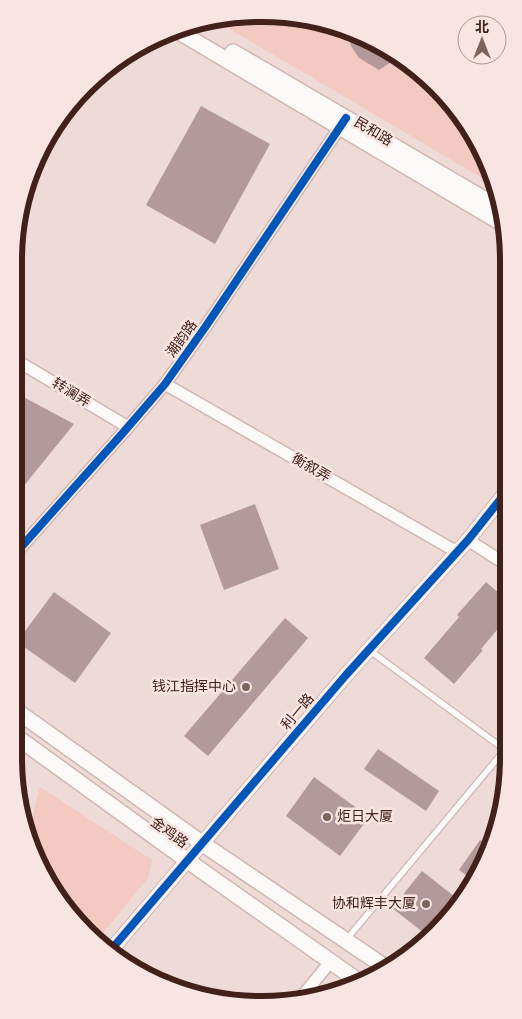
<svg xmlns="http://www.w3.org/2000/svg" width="522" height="1019" viewBox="0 0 522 1019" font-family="'Source Sans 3','Noto Sans SC',sans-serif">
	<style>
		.green { fill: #f3c9c1 }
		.building { fill: #b4999b }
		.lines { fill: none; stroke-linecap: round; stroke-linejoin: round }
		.service-casing { stroke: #cfb6b1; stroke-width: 8 }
		.minor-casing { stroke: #cfb6b1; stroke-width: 14 }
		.tertiary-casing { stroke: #cfb6b1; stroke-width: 16 }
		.secondary-casing { stroke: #cfb6b1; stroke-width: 18 }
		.service { stroke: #fcf9f9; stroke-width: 5.5 }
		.minor { stroke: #fcf9f9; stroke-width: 11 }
		.tertiary { stroke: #fcf9f9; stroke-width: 14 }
		.secondary { stroke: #fcf9f9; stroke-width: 15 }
		.cycleway-casing { stroke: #f8e5e2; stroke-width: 11 }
		.cycleway { stroke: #0057b8; stroke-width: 8 }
		.poi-dot { fill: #7e625c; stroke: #f8e5e2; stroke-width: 2 }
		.labels { text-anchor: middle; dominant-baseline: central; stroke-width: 5; stroke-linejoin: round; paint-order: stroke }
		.street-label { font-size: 14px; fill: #42211a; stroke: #f8e5e2 }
		.poi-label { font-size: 14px; fill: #42211a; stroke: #f8e5e2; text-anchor: end }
		.rim { fill: none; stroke: #42211a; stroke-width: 6 }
	</style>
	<rect width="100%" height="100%" fill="#eedad6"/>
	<!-- green -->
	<g class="green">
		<path d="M 277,14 L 371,39 L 424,75 L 457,111 L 489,166 L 494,185 L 218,22 Z"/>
		<path d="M 40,787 L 152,860 L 148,878 L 98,939 L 65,909 L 27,838 Z"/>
	</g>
	<!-- building -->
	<g class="building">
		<path d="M 348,33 L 371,39 L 396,56 L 393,61 L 379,70 L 359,58 L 351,46 Z"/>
		<path d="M 201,106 L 270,144 L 215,244 L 146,205 Z"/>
		<path d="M 14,392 L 74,424 L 14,498 Z"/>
		<path d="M 255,504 L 279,569 L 224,590 L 200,525 Z"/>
		<path d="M 486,582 L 507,600 L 507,618 L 481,649 L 483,650 L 454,684 L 424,658 L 459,617 L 457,615 Z"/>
		<path d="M 54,592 L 111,633 L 75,683 L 17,642 Z"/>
		<path d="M 285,618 L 308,638 L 208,756 L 184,736 Z"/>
		<path d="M 378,749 L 439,791 L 426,811 L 364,769 Z"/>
		<path d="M 314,777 L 369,817 L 340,856 L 286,816 Z"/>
		<path d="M 480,840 L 489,845 L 483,868 L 473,880 L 459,870 Z"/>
		<path d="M 422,871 L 459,900 L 436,933 L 429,937 L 392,908 Z"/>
	</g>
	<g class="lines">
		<defs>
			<g id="service">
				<path d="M 369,650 L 508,752"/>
				<path d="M 346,940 L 508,746"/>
			</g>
			<g id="minor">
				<path d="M 14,359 L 128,427"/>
				<path d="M 165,384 L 457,552"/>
				<path d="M 468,540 L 507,565"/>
				<path d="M 14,555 L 122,434 L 165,384 L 206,326 L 344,121"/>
				<path d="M 299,1000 L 331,961"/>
			</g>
			<path id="tertiary" d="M 110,951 L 346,675 L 468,540 L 507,491"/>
			<g id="secondary">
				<path d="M 176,30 L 505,225"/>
				<path d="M 233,52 L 501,209"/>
				<path d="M 14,709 L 203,844 L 385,967"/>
				<path d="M 14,735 L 188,861 L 361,983"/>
			</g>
		</defs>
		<!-- service casing -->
		<use href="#service" class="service-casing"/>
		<!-- minor casing -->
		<use href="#minor" class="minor-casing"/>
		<!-- tertiary casing -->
		<use href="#tertiary" class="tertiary-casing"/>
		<!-- secondary casing -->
		<use href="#secondary" class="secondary-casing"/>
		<!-- service -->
		<use href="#service" class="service"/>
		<!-- minor -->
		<use href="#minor" class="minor"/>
		<!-- tertiary -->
		<use href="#tertiary" class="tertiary"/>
		<!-- secondary -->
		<use href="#secondary" class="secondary"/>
		<defs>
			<g id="cycleway">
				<path d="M 14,555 L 122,434 L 165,384 L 206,326 L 346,118"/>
				<path d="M 110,951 L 346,675 L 468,540 L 507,491"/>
			</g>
		</defs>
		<!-- cycleway casing -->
		<use href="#cycleway" class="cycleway-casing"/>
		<!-- cycleway -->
		<use href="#cycleway" class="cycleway"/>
	</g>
	<!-- markers -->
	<g class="poi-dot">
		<circle cx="246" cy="687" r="5"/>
		<circle cx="327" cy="817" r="5"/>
		<circle cx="426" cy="904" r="5"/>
	</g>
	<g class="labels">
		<!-- street labels -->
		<g class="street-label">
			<text transform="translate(373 132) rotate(31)">民和路</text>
			<text transform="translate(182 339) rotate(-54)">潮韵路</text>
			<text transform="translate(71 393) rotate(31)">转澜弄</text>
			<text transform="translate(311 468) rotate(30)">衡叙弄</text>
			<text transform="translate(298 712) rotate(-50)">利一路</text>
			<text transform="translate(169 833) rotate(36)">金鸡路</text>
		</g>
		<!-- poi labels -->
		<g class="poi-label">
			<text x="236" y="687">钱江指挥中心</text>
			<text x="337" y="817" text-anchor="start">炬日大厦</text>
			<text x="416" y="904">协和辉丰大厦</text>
		</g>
	</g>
	<!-- crop -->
	<path d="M0 0H522V1019H0ZM260 22H262A238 238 0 0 1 500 260V758A238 238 0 0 1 262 996H260A238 238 0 0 1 22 758V260A238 238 0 0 1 260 22Z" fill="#f8e5e2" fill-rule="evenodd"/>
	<path class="rim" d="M260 22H262A238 238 0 0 1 500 260V758A238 238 0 0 1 262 996H260A238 238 0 0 1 22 758V260A238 238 0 0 1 260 22Z"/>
	<!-- north arrow -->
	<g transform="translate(482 40)"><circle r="24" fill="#f8e5e2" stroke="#af9792"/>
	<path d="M0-4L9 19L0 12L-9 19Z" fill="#7e625c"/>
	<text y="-8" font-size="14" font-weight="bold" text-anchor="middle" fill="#42211a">北</text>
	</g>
</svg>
